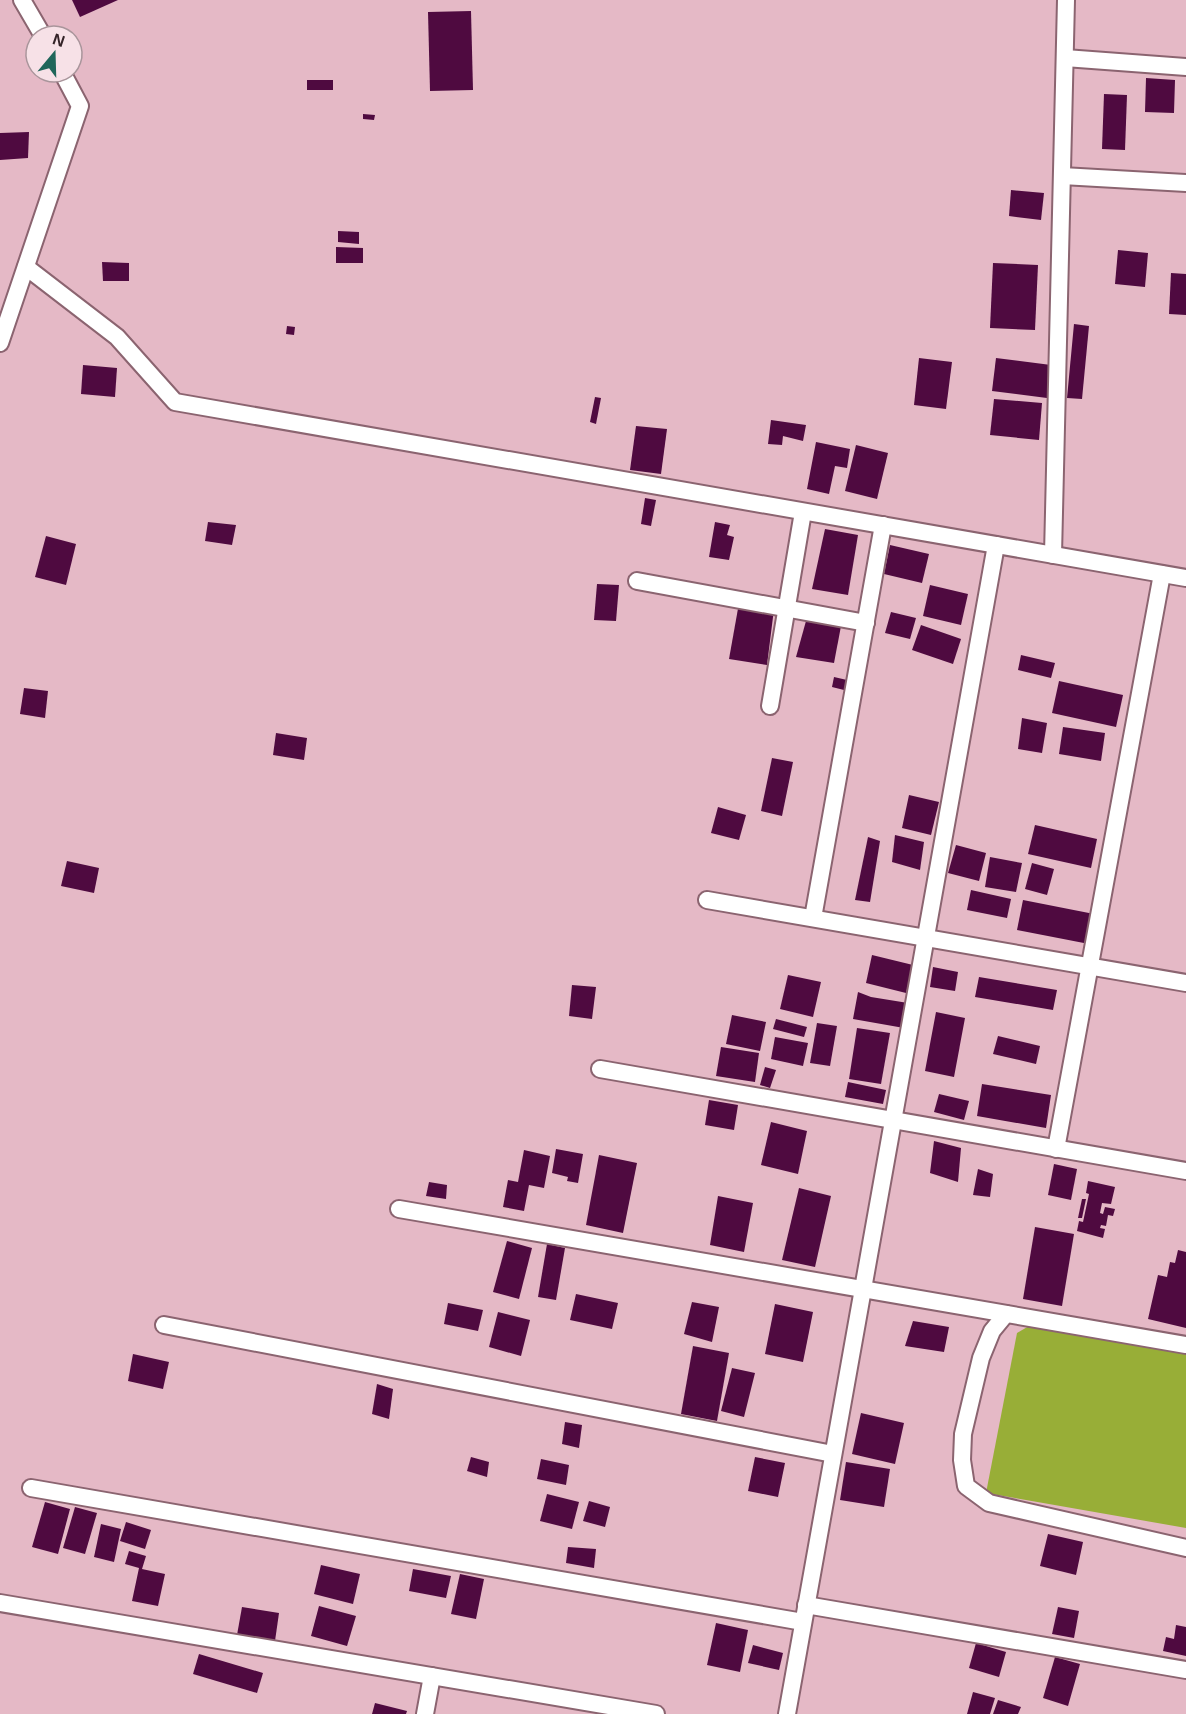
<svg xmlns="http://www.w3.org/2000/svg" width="1186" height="1714" viewBox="0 0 1186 1714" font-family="Arial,sans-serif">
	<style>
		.green { fill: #98ae37 }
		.building { fill: #4f0a40 }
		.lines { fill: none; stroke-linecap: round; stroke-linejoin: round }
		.minor-casing { stroke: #8b6470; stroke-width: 20 }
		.minor { stroke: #fff; stroke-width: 16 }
	</style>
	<rect width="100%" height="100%" fill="#e5b9c6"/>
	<!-- green -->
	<path class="green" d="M 1029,1326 L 1186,1354 L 1186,1528 L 986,1493 L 1017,1333 Z"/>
	<!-- building -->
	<g class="building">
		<path d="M 72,0 L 118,0 L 80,17 Z"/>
		<path d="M 471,11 L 473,90 L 430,91 L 428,12 Z"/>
		<path d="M 1146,78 L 1175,80 L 1174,113 L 1145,112 Z"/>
		<rect x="307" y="80" width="26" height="10"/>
		<path d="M 1104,94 L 1127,95 L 1125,150 L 1102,149 Z"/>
		<path d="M 363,114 L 375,115 L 374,120 L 363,119 Z"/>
		<path d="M 29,132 L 28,158 L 0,160 L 0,133 Z"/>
		<path d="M 1011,190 L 1044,193 L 1041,220 L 1009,216 Z"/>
		<path d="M 338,231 L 359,232 L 359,244 L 338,242 Z"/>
		<path d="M 336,247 L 363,248 L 363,263 L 336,263 Z"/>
		<path d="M 1118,250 L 1148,253 L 1145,287 L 1115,284 Z"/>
		<path d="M 102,262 L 129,263 L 129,281 L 103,281 Z"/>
		<path d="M 993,263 L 1038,265 L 1035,330 L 990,328 Z"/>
		<path d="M 1171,273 L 1186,274 L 1186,315 L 1169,314 Z"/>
		<path d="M 1074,324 L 1089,326 L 1082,399 L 1067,398 Z"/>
		<path d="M 287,326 L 295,327 L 294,335 L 286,334 Z"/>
		<path d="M 919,358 L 952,362 L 946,409 L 914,405 Z"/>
		<path d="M 996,358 L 1051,365 L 1047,398 L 992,391 Z"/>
		<path d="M 83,365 L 117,368 L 115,397 L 81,394 Z"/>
		<path d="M 595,397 L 601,398 L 596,424 L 590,422 Z"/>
		<path d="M 994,399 L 1042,403 L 1039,440 L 990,435 Z"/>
		<path d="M 771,420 L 806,425 L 803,441 L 783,436 L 782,445 L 768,444 Z"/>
		<path d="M 636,426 L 667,429 L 661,474 L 630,470 Z"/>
		<path d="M 816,442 L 850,449 L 847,468 L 835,466 L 829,494 L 807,489 Z"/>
		<path d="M 856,445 L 888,453 L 877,499 L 845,491 Z"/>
		<path d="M 645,498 L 656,500 L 651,526 L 641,524 Z"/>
		<path d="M 208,522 L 236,525 L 232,545 L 205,541 Z"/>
		<path d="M 715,522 L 730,525 L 727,535 L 734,537 L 729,560 L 709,557 Z"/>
		<path d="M 825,529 L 858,535 L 848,595 L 812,589 Z"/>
		<path d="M 46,536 L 76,544 L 66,585 L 35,577 Z"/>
		<path d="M 890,545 L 929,554 L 922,583 L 884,574 Z"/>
		<path d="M 597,584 L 619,585 L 616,621 L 594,620 Z"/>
		<path d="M 930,585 L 968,594 L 961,625 L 923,616 Z"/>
		<path d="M 739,603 L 774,609 L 767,665 L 729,659 Z"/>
		<path d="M 891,612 L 916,618 L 910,639 L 885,633 Z"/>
		<path d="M 806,621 L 841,626 L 834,663 L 796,657 Z"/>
		<path d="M 921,625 L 961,639 L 953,664 L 912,650 Z"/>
		<path d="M 1021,655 L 1055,663 L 1051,678 L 1018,670 Z"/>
		<path d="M 834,677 L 847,680 L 844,690 L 832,687 Z"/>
		<path d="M 1059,681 L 1123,695 L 1116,727 L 1052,713 Z"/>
		<path d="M 24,688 L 48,691 L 45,718 L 20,714 Z"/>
		<path d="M 1022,718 L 1047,723 L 1042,753 L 1018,749 Z"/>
		<path d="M 1063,727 L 1105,733 L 1101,761 L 1059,754 Z"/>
		<path d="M 276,733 L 307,738 L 304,760 L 273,755 Z"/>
		<path d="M 772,758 L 793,762 L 782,816 L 761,811 Z"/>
		<path d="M 909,795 L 939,802 L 931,835 L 902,828 Z"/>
		<path d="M 718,807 L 746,815 L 739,840 L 711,833 Z"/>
		<path d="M 1035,825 L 1097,839 L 1091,868 L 1028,854 Z"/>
		<path d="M 895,835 L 924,842 L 920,870 L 892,862 Z"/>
		<path d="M 868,837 L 880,841 L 870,902 L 855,900 Z"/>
		<path d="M 956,845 L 986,853 L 979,881 L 948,873 Z"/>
		<path d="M 990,857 L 1022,863 L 1016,892 L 985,887 Z"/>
		<path d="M 67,861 L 99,868 L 94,893 L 61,886 Z"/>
		<path d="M 1032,863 L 1054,869 L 1047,895 L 1025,889 Z"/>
		<path d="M 971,890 L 1011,899 L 1007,918 L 967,910 Z"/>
		<path d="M 1023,900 L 1094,914 L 1089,944 L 1017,930 Z"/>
		<path d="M 872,955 L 913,965 L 906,993 L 866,983 Z"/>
		<path d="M 933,967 L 958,972 L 955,991 L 930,987 Z"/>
		<path d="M 788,975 L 821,982 L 813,1017 L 780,1009 Z"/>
		<path d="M 979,977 L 1057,990 L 1053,1010 L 975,997 Z"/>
		<path d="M 572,985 L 596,987 L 592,1019 L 569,1016 Z"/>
		<path d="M 858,992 L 871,997 L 908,1003 L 904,1028 L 853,1019 Z"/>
		<path d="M 936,1012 L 965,1018 L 954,1077 L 925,1071 Z"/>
		<path d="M 732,1015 L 766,1022 L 760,1051 L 726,1044 Z"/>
		<path d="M 776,1019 L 807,1027 L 804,1037 L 773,1029 Z"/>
		<path d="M 817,1023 L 837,1026 L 830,1066 L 810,1063 Z"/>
		<path d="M 857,1028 L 890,1033 L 881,1084 L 849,1079 Z"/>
		<path d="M 998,1036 L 1040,1046 L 1036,1064 L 993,1054 Z"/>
		<path d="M 775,1037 L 808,1043 L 803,1066 L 771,1059 Z"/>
		<path d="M 721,1047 L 759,1053 L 755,1082 L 716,1076 Z"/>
		<path d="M 765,1067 L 776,1070 L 770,1088 L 760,1085 Z"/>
		<path d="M 848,1082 L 886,1090 L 883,1104 L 845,1097 Z"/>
		<path d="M 982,1084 L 1051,1095 L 1046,1128 L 977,1116 Z"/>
		<path d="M 939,1094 L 969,1101 L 964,1120 L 934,1112 Z"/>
		<path d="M 709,1100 L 738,1105 L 734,1130 L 705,1125 Z"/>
		<path d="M 771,1122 L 807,1131 L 798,1174 L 761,1165 Z"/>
		<path d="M 934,1141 L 961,1148 L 958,1182 L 930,1173 Z"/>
		<path d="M 556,1149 L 583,1154 L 578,1183 L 567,1181 L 568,1177 L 552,1173 Z"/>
		<path d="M 524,1150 L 550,1156 L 544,1188 L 529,1185 L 524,1211 L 503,1207 L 508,1180 L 518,1182 Z"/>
		<path d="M 599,1155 L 637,1163 L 623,1233 L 586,1225 Z"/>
		<path d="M 1054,1164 L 1077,1169 L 1071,1200 L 1048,1195 Z"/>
		<path d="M 978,1169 L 993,1174 L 990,1197 L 973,1195 Z"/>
		<path d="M 1088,1181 L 1115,1187 L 1111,1204 L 1102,1203 L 1100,1213 L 1103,1214 L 1105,1207 L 1115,1209 L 1113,1216 L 1108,1215 L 1106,1226 L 1101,1225 L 1100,1228 L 1105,1229 L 1103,1238 L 1077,1231 L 1079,1221 L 1083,1222 L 1089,1194 L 1086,1193 Z"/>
		<path d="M 429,1182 L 447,1185 L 446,1199 L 426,1196 Z"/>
		<path d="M 799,1188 L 831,1196 L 815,1267 L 782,1260 Z"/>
		<path d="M 718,1196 L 753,1203 L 744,1252 L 710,1245 Z"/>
		<path d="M 1082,1199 L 1086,1199 L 1082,1218 L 1078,1218 Z"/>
		<path d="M 1035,1227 L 1074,1234 L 1062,1306 L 1023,1299 Z"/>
		<path d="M 507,1241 L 532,1248 L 519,1299 L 493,1292 Z"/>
		<path d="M 547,1244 L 565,1248 L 556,1300 L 538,1297 Z"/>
		<path d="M 1178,1250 L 1186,1252 L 1186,1328 L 1148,1319 L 1158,1275 L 1167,1277 L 1170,1262 L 1175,1263 Z"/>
		<path d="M 576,1294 L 618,1303 L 612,1329 L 570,1320 Z"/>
		<path d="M 692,1302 L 719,1307 L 712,1342 L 684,1334 Z"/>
		<path d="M 448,1303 L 483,1310 L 478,1331 L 444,1324 Z"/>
		<path d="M 775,1304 L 813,1312 L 803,1362 L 765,1354 Z"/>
		<path d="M 498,1312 L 530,1320 L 521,1356 L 489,1347 Z"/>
		<path d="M 913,1321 L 949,1327 L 944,1352 L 905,1346 Z"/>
		<path d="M 693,1346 L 729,1353 L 717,1421 L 681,1414 Z"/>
		<path d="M 133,1354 L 169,1362 L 163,1389 L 128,1381 Z"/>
		<path d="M 732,1368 L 755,1373 L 744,1417 L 721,1411 Z"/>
		<path d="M 377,1384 L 393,1389 L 389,1419 L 372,1414 Z"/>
		<path d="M 861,1413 L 904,1423 L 895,1464 L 852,1454 Z"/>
		<path d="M 565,1422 L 582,1425 L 579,1448 L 562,1444 Z"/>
		<path d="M 471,1457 L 489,1462 L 487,1477 L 467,1471 Z"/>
		<path d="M 755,1457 L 785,1463 L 778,1497 L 748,1491 Z"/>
		<path d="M 541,1459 L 569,1465 L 566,1485 L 537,1479 Z"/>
		<path d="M 846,1462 L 890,1469 L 884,1507 L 840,1500 Z"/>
		<path d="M 547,1494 L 579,1502 L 572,1529 L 540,1521 Z"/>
		<path d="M 589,1501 L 610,1507 L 605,1527 L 583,1521 Z"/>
		<path d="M 45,1502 L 70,1509 L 58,1554 L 32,1547 Z"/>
		<path d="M 75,1507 L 97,1513 L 85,1554 L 63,1548 Z"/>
		<path d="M 126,1522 L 151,1530 L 145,1549 L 120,1541 Z"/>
		<path d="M 101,1524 L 121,1529 L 114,1562 L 94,1557 Z"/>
		<path d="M 1048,1534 L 1083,1542 L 1076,1575 L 1040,1566 Z"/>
		<path d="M 568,1547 L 596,1549 L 594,1568 L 566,1563 Z"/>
		<path d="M 129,1551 L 146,1556 L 142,1569 L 165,1574 L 158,1606 L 132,1601 L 139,1568 L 125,1564 Z"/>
		<path d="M 321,1565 L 360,1574 L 353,1604 L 314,1594 Z"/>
		<path d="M 413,1569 L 451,1576 L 446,1598 L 409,1591 Z"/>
		<path d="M 460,1574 L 484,1579 L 476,1619 L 451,1614 Z"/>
		<path d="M 319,1606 L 356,1616 L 347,1646 L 311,1636 Z"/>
		<path d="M 242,1607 L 279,1613 L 275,1641 L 237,1635 Z"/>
		<path d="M 1058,1607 L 1079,1611 L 1074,1638 L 1052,1634 Z"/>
		<path d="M 716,1623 L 748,1630 L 740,1672 L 707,1665 Z"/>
		<path d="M 1176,1625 L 1186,1627 L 1186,1656 L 1163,1651 L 1166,1637 L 1174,1639 Z"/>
		<path d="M 976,1643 L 1006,1652 L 999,1677 L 969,1668 Z"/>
		<path d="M 753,1645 L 783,1653 L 779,1670 L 748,1663 Z"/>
		<path d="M 199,1654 L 263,1673 L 257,1693 L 193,1674 Z"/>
		<path d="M 1055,1657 L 1080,1664 L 1068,1706 L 1043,1698 Z"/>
		<path d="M 973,1692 L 995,1698 L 990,1714 L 967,1714 Z"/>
		<path d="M 998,1700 L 1021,1707 L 1018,1714 L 993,1714 Z"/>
		<path d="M 375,1703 L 407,1711 L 406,1714 L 372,1714 Z"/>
	</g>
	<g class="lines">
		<defs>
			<g id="minor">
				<path d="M 22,0 L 43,36"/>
				<path d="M 1065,58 L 1186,67"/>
				<path d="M 1062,176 L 1186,183"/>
				<path d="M 26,267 L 117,337 L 175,402 L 1186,578"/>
				<path d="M 0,343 L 80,106 L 62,72"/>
				<path d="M 1053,555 L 1066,0"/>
				<path d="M 637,581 L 866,623"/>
				<path d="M 770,706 L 803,512"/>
				<path d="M 707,900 L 1186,983"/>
				<path d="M 813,918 L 883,525"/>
				<path d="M 600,1069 L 1186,1171"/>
				<path d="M 1056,1149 L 1162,574"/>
				<path d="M 399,1209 L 1186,1345"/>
				<path d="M 1006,1314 L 992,1331 L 981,1358 L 963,1434 L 962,1460 L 966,1486 L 989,1503 L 1186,1548"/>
				<path d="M 164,1325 L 833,1454"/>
				<path d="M 31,1488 L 803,1622"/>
				<path d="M 0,1603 L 656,1714"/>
				<path d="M 806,1605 L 1186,1670"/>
				<path d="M 425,1714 L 432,1676"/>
				<path d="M 787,1714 L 996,545"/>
			</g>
		</defs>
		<!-- minor casing -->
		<use href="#minor" class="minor-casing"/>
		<!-- minor -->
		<use href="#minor" class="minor"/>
	</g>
	<!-- north arrow -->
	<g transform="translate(54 54) rotate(19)"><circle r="28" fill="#f7e1e7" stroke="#a9959b" stroke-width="1.5"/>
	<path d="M0-4.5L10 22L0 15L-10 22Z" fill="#20665a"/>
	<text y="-9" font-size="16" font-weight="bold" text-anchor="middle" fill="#342328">N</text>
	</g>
</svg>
